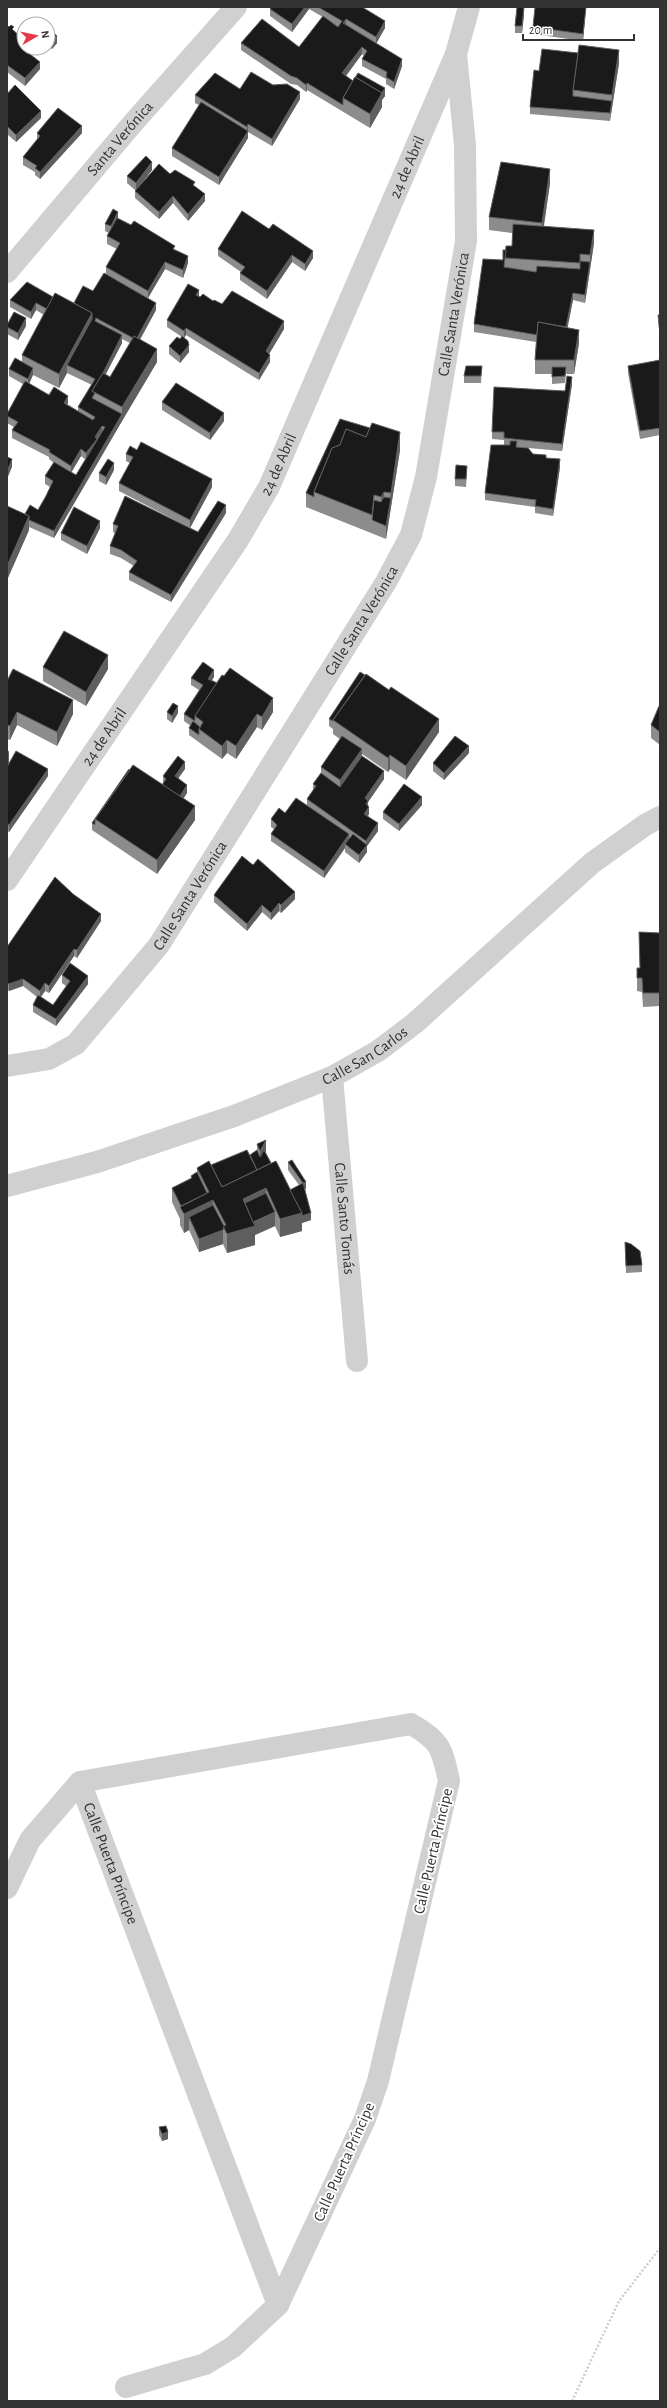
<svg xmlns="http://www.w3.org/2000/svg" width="667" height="2408" viewBox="0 0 667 2408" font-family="'Alegreya Sans',sans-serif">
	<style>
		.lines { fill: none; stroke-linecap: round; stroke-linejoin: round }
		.path { stroke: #cdcdcd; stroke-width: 2.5; stroke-dasharray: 2 2; stroke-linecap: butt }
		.minor { stroke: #d0d0d0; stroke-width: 22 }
		.wall { fill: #8c8c8c; fill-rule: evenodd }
		.shaded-wall { fill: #5f5f5f }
		.building { fill: #1a1a1a; stroke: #5f5f5f }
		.labels { text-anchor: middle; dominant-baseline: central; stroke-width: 4; stroke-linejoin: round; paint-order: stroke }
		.street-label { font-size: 16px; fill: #333; stroke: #fff }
	</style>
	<rect width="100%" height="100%" fill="#fff"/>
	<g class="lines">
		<!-- path -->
		<path class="path" d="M 572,2401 L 619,2301 L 660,2248"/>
		<!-- minor -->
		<g class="minor">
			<path id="s1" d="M 7,272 L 133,123 L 236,7"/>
			<path id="s2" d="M 7,880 L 238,540 L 269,487 L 456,54 L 469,7"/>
			<path id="s3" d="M 7,1066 L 49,1059 L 76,1044 L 159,945 L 386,582 L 411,535 L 426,477 L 466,241 L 465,145 L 456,54"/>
			<path id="s4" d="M 332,1077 L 357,1361"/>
			<path id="s5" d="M 7,1186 L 97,1162 L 234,1116 L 332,1077 L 378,1051 L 415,1023 L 592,863 L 645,825 L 660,817"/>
			<path id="s6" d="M 80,1782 L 278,2305"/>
			<path d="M 7,1888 L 30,1840 L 80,1782 L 411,1724 C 441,1741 442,1749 449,1781 L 378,2081 L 365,2119 L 278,2305 L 233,2347 L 205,2364 L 126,2387"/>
		</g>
	</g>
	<!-- wall -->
	<g class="wall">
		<path d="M 272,7 L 362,7 L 385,28 L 376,43 L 402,66 L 394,89 L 386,84 L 386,79 L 362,66 L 362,59 L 364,56 L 362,54 L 346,76 L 353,81 L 385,96 L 382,100 L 382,107 L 370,128 L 307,90 L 306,92 L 297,85 L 291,84 L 241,50 L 241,43 L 299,47 L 323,17 L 309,9 L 292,32 L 270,16 L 270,9 Z"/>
		<path d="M 586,7 L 583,41 L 533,34 L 533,27 Z"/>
		<path d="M 524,14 L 522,33 L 515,33 L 515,26 Z"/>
		<path d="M 7,25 L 14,31 L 30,48 L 30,54 L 40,69 L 25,86 L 7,72 Z"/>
		<path d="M 48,29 L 57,43 L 52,49 L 48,46 Z"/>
		<path d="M 619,63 L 610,121 L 530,114 L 530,107 L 539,71 Z"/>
		<path d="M 273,85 L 300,99 L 272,146 L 248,132 L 248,138 L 219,185 L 172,156 L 172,148 L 199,105 L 195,103 L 195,95 L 240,89 Z"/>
		<path d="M 7,94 L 41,118 L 16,142 L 7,134 Z"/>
		<path d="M 37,133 L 82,133 L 40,179 L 35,175 L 35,172 L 23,165 L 23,157 L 37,139 Z"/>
		<path d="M 152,170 L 140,185 L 170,174 L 195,187 L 205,201 L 188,221 L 173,203 L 159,219 L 135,198 L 135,190 L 127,183 L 127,176 Z"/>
		<path d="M 550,183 L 544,226 L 594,243 L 585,303 L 573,300 L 567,327 L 579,343 L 574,374 L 566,374 L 565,383 L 552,384 L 552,374 L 535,374 L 535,360 L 536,342 L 474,332 L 474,324 L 503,260 L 506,250 L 512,246 L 512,233 L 489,230 L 489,217 Z"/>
		<path d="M 242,211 L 313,258 L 305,271 L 292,262 L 267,299 L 240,280 L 240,273 L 241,272 L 218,256 L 218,249 Z"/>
		<path d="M 118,218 L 175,250 L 188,263 L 183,278 L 165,269 L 148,298 L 156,310 L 140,339 L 157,362 L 122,421 L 54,538 L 29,527 L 29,530 L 7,580 L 7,506 L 25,514 L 38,510 L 46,496 L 50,487 L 45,484 L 45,476 L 54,463 L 49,459 L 49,457 L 12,438 L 12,430 L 14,427 L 7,423 L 7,414 L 23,384 L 9,376 L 9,369 L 22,362 L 22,355 L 44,315 L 36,310 L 31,319 L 10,307 L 10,300 L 53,297 L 74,303 L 93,291 L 106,274 L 106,267 L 117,249 L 107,244 L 107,236 L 109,233 L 105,231 L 105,224 ZM 122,339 L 130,343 L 110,377 L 106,374 L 122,343 ZM 67,373 L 92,385 L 78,407 L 78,411 L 67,404 L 68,403 L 49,395 L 29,384 L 33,375 L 59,388 ZM 81,456 L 86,460 L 76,475 L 71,472 Z"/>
		<path d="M 199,296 L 222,304 L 284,329 L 269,354 L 270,362 L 259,380 L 186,335 L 184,338 L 189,352 L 180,363 L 169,354 L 169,346 L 180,339 L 182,337 L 167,327 L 167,320 Z"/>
		<path d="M 658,315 L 660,315 L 660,336 L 658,323 Z"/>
		<path d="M 7,325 L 26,326 L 18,340 L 7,334 Z"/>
		<path d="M 660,360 L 660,435 L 640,439 L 628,373 L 628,366 Z"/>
		<path d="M 482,366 L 481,383 L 464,383 L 464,376 Z"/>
		<path d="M 572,384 L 562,451 L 517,447 L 533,454 L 546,458 L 560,467 L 553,516 L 535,513 L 535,507 L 485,500 L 485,493 L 504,445 L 504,440 L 492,439 L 492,432 L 565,391 Z"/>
		<path d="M 162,402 L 224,421 L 210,440 L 162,410 Z"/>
		<path d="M 137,450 L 212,487 L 190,528 L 119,491 L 119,483 L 130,463 L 126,461 L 126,454 Z"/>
		<path d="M 400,450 L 386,539 L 306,507 L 306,493 Z"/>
		<path d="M 114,470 L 106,485 L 99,481 L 99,473 Z"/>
		<path d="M 467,473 L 466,487 L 455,486 L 455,479 Z"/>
		<path d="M 226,513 L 171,602 L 129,580 L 129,572 L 134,566 L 121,558 L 110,554 L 110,546 L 115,533 L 113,532 L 113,524 L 198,532 Z"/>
		<path d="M 100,528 L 87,554 L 61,540 L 61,533 Z"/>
		<path d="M 43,667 L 108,669 L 86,706 L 43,681 Z"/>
		<path d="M 214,677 L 212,680 L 273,712 L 262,730 L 257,727 L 236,759 L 227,753 L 222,759 L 189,735 L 189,728 L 191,726 L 184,721 L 184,714 L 199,690 L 191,685 L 191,678 Z"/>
		<path d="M 7,681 L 73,714 L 57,746 L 17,725 L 10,740 L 7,739 Z"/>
		<path d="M 660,707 L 660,745 L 651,738 L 651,725 Z"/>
		<path d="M 167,712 L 178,713 L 172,723 L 167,719 Z"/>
		<path d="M 329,719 L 439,732 L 406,780 L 390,769 L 388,772 L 362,754 L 362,756 L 384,779 L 368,802 L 369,814 L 368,816 L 378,831 L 367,846 L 367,852 L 359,863 L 345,852 L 345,848 L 324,878 L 271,841 L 271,834 L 274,829 L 271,827 L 271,819 L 285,813 L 307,805 L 307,799 L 313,790 L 313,784 L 321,773 L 321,767 L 340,739 L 333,734 L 333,729 L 329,726 Z"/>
		<path d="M 7,749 L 9,763 L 48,776 L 9,832 L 7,831 Z"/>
		<path d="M 469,753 L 444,780 L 433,771 L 433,763 Z"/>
		<path d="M 129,769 L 162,785 L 163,784 L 163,776 L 185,769 L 178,778 L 187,793 L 183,799 L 195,820 L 157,874 L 92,830 L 92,823 Z"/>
		<path d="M 422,805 L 399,831 L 383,819 L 383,812 Z"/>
		<path d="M 73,894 L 101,921 L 77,958 L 74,956 L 49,993 L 45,991 L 41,997 L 53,1005 L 66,986 L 62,983 L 62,975 L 88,984 L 56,1026 L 33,1012 L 33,1005 L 37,997 L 23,986 L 9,991 L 7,989 L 7,947 Z"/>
		<path d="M 214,895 L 295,899 L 281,913 L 279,911 L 271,920 L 262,912 L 247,931 L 214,902 Z"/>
		<path d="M 639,932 L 660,933 L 660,1006 L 643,1007 L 642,992 L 637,991 L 637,968 L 640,968 Z"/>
		<path d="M 257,1144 L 266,1154 L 271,1163 L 290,1190 L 299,1185 L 288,1170 L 288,1162 L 306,1182 L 306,1189 L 305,1189 L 311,1220 L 302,1223 L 302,1231 L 280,1237 L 275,1226 L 255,1235 L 255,1245 L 227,1253 L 223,1244 L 199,1252 L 189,1230 L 184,1233 L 180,1225 L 180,1219 L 172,1202 L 172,1188 L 191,1178 L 191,1176 L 197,1172 L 197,1168 L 211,1165 L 250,1155 L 257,1150 Z"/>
		<path d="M 625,1242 L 642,1265 L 642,1272 L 626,1273 Z"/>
		<path d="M 159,2127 L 168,2139 L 162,2141 L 159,2135 Z"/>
	</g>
	<!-- shaded-wall -->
	<g class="shaded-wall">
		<path d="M 305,7 L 309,7 L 309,9 L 292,32 L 292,24 Z"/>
		<path d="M 524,7 L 524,14 L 522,33 L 522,26 Z"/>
		<path d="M 586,7 L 583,41 L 583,34 Z"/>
		<path d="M 346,19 L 346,26 L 343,23 Z"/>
		<path d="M 385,21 L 385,28 L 376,44 L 376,37 Z"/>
		<path d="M 57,36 L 57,43 L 52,49 L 52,42 Z"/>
		<path d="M 362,47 L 362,54 L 342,81 L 342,73 Z"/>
		<path d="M 28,48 L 30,48 L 30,53 L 26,58 L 26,51 Z"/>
		<path d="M 619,50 L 619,63 L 610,121 L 612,95 Z"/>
		<path d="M 402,59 L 402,66 L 394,89 L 394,82 Z"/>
		<path d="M 40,62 L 40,69 L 25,86 L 25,78 Z"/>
		<path d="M 307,83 L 307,90 L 306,92 L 306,85 Z"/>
		<path d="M 385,88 L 385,96 L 382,100 L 382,107 L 370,128 L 370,114 Z"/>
		<path d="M 300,92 L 300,99 L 272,146 L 272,139 Z"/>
		<path d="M 41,111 L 41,118 L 16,142 L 16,135 Z"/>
		<path d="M 248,124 L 248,138 L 219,185 L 219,177 L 247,133 L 247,127 Z"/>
		<path d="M 82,126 L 82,133 L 40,179 L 40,172 Z"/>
		<path d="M 152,162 L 152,170 L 136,191 L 136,183 Z"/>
		<path d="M 550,169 L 550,183 L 542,237 L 542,223 Z"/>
		<path d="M 205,194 L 205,201 L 188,221 L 188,214 Z"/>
		<path d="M 173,196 L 173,203 L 159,219 L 159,212 Z"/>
		<path d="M 118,212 L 118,219 L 111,234 L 111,226 Z"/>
		<path d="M 594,230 L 594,243 L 585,303 L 585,295 L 590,262 L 590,255 Z"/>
		<path d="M 313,251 L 313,258 L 305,271 L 305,264 Z"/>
		<path d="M 292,255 L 292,262 L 267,299 L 267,291 Z"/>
		<path d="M 188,256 L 188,263 L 183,278 L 183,270 Z"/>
		<path d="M 165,262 L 165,269 L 148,298 L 148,291 Z"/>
		<path d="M 199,290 L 199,297 L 196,295 Z"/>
		<path d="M 573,293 L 573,300 L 565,341 L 565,333 Z"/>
		<path d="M 36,303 L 36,310 L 31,319 L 31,312 Z"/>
		<path d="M 156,303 L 156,310 L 136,347 L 136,340 Z"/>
		<path d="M 92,313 L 92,326 L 67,365 L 67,373 L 59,388 L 59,374 Z"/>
		<path d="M 26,318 L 26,326 L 18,340 L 18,333 Z"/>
		<path d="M 284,321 L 284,329 L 266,359 L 266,351 Z"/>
		<path d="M 186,328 L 186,335 L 184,338 L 184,331 Z"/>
		<path d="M 579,330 L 579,343 L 574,374 L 574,360 Z"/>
		<path d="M 122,335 L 122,343 L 103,379 L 103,373 Z"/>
		<path d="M 189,345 L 189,352 L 180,363 L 180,356 Z"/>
		<path d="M 157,349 L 157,362 L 122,421 L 54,538 L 54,531 L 122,414 L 122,407 Z"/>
		<path d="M 270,355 L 270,362 L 259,380 L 259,373 Z"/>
		<path d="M 33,368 L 33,375 L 28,386 L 28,379 Z"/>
		<path d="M 572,377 L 572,384 L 562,451 L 562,444 Z"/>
		<path d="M 68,396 L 68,403 L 64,410 L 64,403 Z"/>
		<path d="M 224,413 L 224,421 L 210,440 L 210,433 Z"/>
		<path d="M 102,426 L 102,433 L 86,460 L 86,453 L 95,437 Z"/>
		<path d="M 400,432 L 400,450 L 386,539 L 386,526 Z"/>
		<path d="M 81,449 L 81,456 L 71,473 L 71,466 Z"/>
		<path d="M 12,459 L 12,467 L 7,479 L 7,472 Z"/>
		<path d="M 560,459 L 560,467 L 553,516 L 553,509 Z"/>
		<path d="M 114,463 L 114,470 L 106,485 L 106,477 Z"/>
		<path d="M 212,479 L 212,487 L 190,528 L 190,520 Z"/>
		<path d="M 384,492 L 384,510 L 381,516 L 381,497 Z"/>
		<path d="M 226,505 L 226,513 L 171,602 L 171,595 Z"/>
		<path d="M 29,516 L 29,530 L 7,580 L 7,566 Z"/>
		<path d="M 100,521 L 100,528 L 87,554 L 87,546 Z"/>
		<path d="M 108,655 L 108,669 L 86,706 L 86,692 Z"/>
		<path d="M 214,670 L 214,677 L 208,686 L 208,679 Z"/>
		<path d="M 273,698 L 273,712 L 262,730 L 262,717 Z"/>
		<path d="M 73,700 L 73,714 L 57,746 L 57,732 Z"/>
		<path d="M 178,706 L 178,713 L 172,723 L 172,716 Z"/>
		<path d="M 17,712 L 17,725 L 10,740 L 10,726 Z"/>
		<path d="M 257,714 L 257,727 L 236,759 L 236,746 Z"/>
		<path d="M 439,719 L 439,732 L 406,780 L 406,766 Z"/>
		<path d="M 227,740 L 227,753 L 222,759 L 222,746 Z"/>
		<path d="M 469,746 L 469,753 L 444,780 L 444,773 Z"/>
		<path d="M 362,749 L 362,763 L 340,794 L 340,780 Z"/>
		<path d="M 9,750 L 9,764 L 7,767 L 7,754 Z"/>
		<path d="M 390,755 L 390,769 L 388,772 L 388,758 Z"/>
		<path d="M 185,762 L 185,769 L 175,783 L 175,776 Z"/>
		<path d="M 48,769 L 48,776 L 9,832 L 9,825 Z"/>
		<path d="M 384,771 L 384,779 L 368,802 L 368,808 L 366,811 L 365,798 Z"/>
		<path d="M 187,785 L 187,793 L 177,808 L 177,800 Z"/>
		<path d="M 422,797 L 422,805 L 399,831 L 399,824 Z"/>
		<path d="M 195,806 L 195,820 L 157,874 L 157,860 Z"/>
		<path d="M 369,807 L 369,814 L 364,821 L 364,814 Z"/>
		<path d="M 378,823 L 378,831 L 367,846 L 367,852 L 359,863 L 359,855 L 366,847 L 366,841 Z"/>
		<path d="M 349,834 L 349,842 L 345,844 L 345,848 L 324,878 L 324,871 Z"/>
		<path d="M 295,892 L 295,899 L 281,913 L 281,905 Z"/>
		<path d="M 279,903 L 279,911 L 271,920 L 271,913 Z"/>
		<path d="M 262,905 L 262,912 L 247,931 L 247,924 Z"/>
		<path d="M 101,914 L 101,921 L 77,958 L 77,950 Z"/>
		<path d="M 74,949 L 74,956 L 49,993 L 49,986 Z"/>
		<path d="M 88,976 L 88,984 L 56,1026 L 56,1019 Z"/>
		<path d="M 23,979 L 23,986 L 9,991 L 9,984 Z"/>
		<path d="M 45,983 L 45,991 L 40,998 L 40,991 Z"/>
		<path d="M 266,1140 L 266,1154 L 260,1165 L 260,1151 Z"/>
		<path d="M 306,1182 L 306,1189 L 303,1190 L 303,1183 Z"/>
		<path d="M 266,1188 L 266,1207 L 243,1204 L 243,1199 Z"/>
		<path d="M 213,1200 L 213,1218 L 189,1217 L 189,1230 L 184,1233 L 184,1214 Z"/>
		<path d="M 275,1212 L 275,1226 L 255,1235 L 255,1245 L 227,1253 L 227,1234 Z"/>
		<path d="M 302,1213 L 311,1213 L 311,1220 L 302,1223 L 302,1231 L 280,1237 L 280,1219 Z"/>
		<path d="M 223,1230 L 223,1244 L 199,1252 L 199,1239 Z"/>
		<path d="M 168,2132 L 168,2139 L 162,2141 L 162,2134 Z"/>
	</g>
	<!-- building -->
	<g class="building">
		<path d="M 272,7 L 305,7 L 292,24 L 270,9 Z"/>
		<path d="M 318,7 L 362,7 L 385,21 L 376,37 L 346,19 L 343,23 L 402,59 L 394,82 L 386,77 L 387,72 L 362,59 L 367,51 L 362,47 L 342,73 L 353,81 L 358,73 L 385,88 L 382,93 L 355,77 L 343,98 L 343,105 L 307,83 L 306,85 L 297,78 L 291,76 L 241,43 L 262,19 L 299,47 L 323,16 L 338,27 L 342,21 Z"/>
		<path d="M 517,7 L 524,7 L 522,26 L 515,26 Z"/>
		<path d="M 535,7 L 586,7 L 583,34 L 533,27 Z"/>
		<path d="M 7,25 L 9,27 L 11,25 L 14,27 L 12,29 L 24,40 L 24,48 L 28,48 L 26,51 L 40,62 L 25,78 L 7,65 Z"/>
		<path d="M 49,28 L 57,36 L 52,42 L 48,39 L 48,29 Z"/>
		<path d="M 579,45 L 619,50 L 612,95 L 573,90 Z"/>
		<path d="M 542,49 L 578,53 L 573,90 L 573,96 L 612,101 L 610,113 L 530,107 L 534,70 L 539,71 Z"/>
		<path d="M 251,72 L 273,85 L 287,84 L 300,92 L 272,139 L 248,124 L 247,127 L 195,95 L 215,73 L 240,89 Z"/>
		<path d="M 355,77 L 382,93 L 370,114 L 343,98 Z"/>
		<path d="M 15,85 L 41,111 L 16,135 L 7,126 L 7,94 Z"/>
		<path d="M 201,102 L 248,131 L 219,177 L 172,148 Z"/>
		<path d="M 58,108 L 82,126 L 40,172 L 35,168 L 37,166 L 23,157 L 40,136 L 37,133 Z"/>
		<path d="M 146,156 L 152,162 L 136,183 L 127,176 Z"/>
		<path d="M 501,162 L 550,169 L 542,223 L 489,217 Z"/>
		<path d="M 159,164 L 170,174 L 175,170 L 195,182 L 193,185 L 205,194 L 188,214 L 173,196 L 159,212 L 135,191 Z"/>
		<path d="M 113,209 L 118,212 L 111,226 L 105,224 Z"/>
		<path d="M 242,211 L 269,229 L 273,224 L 313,251 L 305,264 L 292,255 L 267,291 L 240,273 L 245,267 L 218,249 Z"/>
		<path d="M 117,218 L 131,225 L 134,221 L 175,246 L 173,249 L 188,256 L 183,270 L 165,262 L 148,291 L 106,267 L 120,243 L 107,236 Z"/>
		<path d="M 513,224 L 594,230 L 590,255 L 580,254 L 580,263 L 505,258 L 506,246 L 512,246 Z"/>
		<path d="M 503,250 L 506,250 L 504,267 L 536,272 L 537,266 L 580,269 L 580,261 L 590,262 L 585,295 L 573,293 L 566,327 L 538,322 L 537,335 L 474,324 L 483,259 L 503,260 Z"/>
		<path d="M 104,273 L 156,303 L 137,338 L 134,336 L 133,338 L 96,318 L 95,321 L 122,335 L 103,373 L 92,391 L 95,393 L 92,398 L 122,414 L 54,531 L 29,520 L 29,516 L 25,514 L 30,505 L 38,510 L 46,496 L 53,481 L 45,476 L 54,462 L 76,475 L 105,427 L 102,426 L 95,437 L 97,439 L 86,453 L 81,449 L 71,466 L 49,452 L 50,450 L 12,430 L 18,422 L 7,416 L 7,414 L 25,381 L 49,395 L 54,387 L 68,396 L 64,403 L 93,420 L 95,417 L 78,407 L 95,379 L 67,365 L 92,319 L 92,313 L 74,303 L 83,286 L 93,291 Z"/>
		<path d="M 27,282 L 53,297 L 47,309 L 36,303 L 31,312 L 10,300 Z"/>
		<path d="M 188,284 L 199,290 L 196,295 L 200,297 L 203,294 L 213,301 L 214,300 L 222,304 L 232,291 L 284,321 L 266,351 L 270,355 L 259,373 L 186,328 L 184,331 L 167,320 Z"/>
		<path d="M 55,293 L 92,313 L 59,374 L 22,355 Z"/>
		<path d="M 14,312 L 26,318 L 18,333 L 7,327 L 7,325 Z"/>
		<path d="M 658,315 L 660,315 L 660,329 Z"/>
		<path d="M 538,322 L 579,330 L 574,360 L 535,360 Z"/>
		<path d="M 134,336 L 157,349 L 122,407 L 92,391 L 103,373 L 110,377 Z"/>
		<path d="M 182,336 L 188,341 L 189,345 L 180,356 L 169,346 L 177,337 L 180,339 Z"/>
		<path d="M 15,358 L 33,368 L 28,379 L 9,369 Z"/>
		<path d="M 660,360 L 660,428 L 640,431 L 628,366 Z"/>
		<path d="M 466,366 L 482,366 L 481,376 L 464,376 Z"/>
		<path d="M 552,367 L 566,367 L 565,376 L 552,377 Z"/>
		<path d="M 567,376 L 572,377 L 562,444 L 504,438 L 504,432 L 492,432 L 494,387 L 565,391 Z"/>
		<path d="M 176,383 L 224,413 L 210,433 L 162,402 Z"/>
		<path d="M 340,419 L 370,428 L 366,437 L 346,429 L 340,445 L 332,448 L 314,492 L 314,497 L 306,493 Z"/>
		<path d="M 372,423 L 400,432 L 391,493 L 384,492 L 381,497 L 374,495 L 372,515 L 314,492 L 332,448 L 340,445 L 346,429 L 366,437 Z"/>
		<path d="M 510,441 L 517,441 L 516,447 L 528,448 L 533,454 L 546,455 L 546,458 L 560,459 L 553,509 L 535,506 L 536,500 L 485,493 L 491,445 L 510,445 Z"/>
		<path d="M 141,442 L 212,479 L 190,520 L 119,483 L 133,457 L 126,454 L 130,446 L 137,450 Z"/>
		<path d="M 7,457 L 12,459 L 7,472 Z"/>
		<path d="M 108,459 L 114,463 L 106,477 L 99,473 Z"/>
		<path d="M 456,465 L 467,466 L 466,479 L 455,479 Z"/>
		<path d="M 125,496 L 198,532 L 218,501 L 226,505 L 171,595 L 129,572 L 137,561 L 121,550 L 110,546 L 118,526 L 113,524 Z"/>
		<path d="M 384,497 L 391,498 L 386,526 L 372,520 L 374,500 L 381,502 Z"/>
		<path d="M 7,506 L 29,516 L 7,566 Z"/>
		<path d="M 74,507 L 100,521 L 87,546 L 61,533 Z"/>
		<path d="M 64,631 L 108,655 L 86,692 L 43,667 Z"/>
		<path d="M 203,662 L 214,670 L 208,679 L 217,683 L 195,716 L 195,721 L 184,714 L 203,685 L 191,678 Z"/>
		<path d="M 230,668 L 273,698 L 262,717 L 257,714 L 236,746 L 227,740 L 222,746 L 199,729 L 203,722 L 195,716 L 222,675 L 224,676 Z"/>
		<path d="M 13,669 L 73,700 L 57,732 L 17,712 L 10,726 L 7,725 L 7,681 Z"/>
		<path d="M 360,672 L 365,675 L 333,720 L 333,721 L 329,719 Z"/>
		<path d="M 366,674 L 389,690 L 391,687 L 439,719 L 406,766 L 390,755 L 388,758 L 333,720 Z"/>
		<path d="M 173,703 L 178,706 L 172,716 L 167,712 Z"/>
		<path d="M 659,706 L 660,707 L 660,732 L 651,725 Z"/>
		<path d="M 193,721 L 200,727 L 199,729 L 199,735 L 189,728 Z"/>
		<path d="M 342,736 L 362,749 L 340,780 L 321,767 Z"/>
		<path d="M 455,736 L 469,746 L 444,773 L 433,763 Z"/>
		<path d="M 16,751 L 48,769 L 9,825 L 7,824 L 7,767 Z"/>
		<path d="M 178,756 L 185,762 L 175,776 L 187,785 L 180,796 L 162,785 L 166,779 L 163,776 Z"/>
		<path d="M 362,756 L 384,771 L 365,798 L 368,801 L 366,804 L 369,807 L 364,814 L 378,823 L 366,841 L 307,799 L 316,786 L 313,784 L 321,773 L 340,787 Z"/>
		<path d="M 133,765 L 195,806 L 157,860 L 95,819 Z"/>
		<path d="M 129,769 L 130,770 L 95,819 L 95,825 L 92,823 Z"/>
		<path d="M 404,784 L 422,797 L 399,824 L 383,812 Z"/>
		<path d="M 296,798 L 349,834 L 324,871 L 271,834 L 277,825 L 271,819 L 279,808 L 285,813 Z"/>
		<path d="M 353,834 L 367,845 L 359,855 L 345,844 Z"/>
		<path d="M 242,856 L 253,865 L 258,859 L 295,892 L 281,905 L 279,903 L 271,913 L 262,905 L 247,924 L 214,895 Z"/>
		<path d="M 55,877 L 73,894 L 101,914 L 77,950 L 74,949 L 49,986 L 45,983 L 40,991 L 23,979 L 9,984 L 7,982 L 7,947 Z"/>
		<path d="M 639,932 L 660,933 L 660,993 L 643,993 L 642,978 L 637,978 L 637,968 L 640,968 Z"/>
		<path d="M 70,963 L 88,976 L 56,1019 L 33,1005 L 38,995 L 53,1005 L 70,981 L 62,975 Z"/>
		<path d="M 266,1140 L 264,1144 L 260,1151 L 257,1144 Z"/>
		<path d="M 247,1150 L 257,1170 L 222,1187 L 211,1165 Z"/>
		<path d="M 257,1150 L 260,1157 L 264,1150 L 271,1163 L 257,1170 L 250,1155 Z"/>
		<path d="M 292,1160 L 306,1182 L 303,1183 L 288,1162 Z"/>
		<path d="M 209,1161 L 222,1187 L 276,1161 L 302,1213 L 280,1219 L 266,1188 L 243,1199 L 255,1226 L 227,1234 L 223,1226 L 226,1225 L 213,1200 L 184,1214 L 180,1207 L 209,1192 L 197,1168 Z"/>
		<path d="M 197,1172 L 207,1193 L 181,1206 L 172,1188 L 192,1178 L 191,1176 Z"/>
		<path d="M 303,1183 L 311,1213 L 302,1216 L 302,1213 L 290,1190 Z"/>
		<path d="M 266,1193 L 275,1212 L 253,1222 L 245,1203 Z"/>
		<path d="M 213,1205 L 224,1226 L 223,1230 L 199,1239 L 189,1217 Z"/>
		<path d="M 625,1242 L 631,1244 L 640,1251 L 642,1265 L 626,1266 Z"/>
		<path d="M 166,2126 L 168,2132 L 162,2134 L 159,2127 Z"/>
	</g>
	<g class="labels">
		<!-- street labels -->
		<g class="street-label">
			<text stroke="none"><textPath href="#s1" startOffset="175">Santa Verónica</textPath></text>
			<text stroke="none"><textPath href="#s2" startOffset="821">24 de Abril</textPath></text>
			<text stroke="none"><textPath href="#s3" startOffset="909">Calle Santa Verónica</textPath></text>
			<text stroke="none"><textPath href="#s2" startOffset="497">24 de Abril</textPath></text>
			<text stroke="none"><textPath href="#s3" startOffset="585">Calle Santa Verónica</textPath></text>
			<text stroke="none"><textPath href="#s2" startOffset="173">24 de Abril</textPath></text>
			<text stroke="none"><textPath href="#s3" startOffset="261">Calle Santa Verónica</textPath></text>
			<text stroke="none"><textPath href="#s5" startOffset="382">Calle San Carlos</textPath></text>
			<text stroke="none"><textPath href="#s4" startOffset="142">Calle Santo Tomás</textPath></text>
			<text transform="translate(433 1851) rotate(-77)">Calle Puerta Príncipe</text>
			<text stroke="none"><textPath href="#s6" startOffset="87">Calle Puerta Príncipe</textPath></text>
			<text transform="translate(344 2162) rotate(-66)">Calle Puerta Príncipe</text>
		</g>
	</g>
	<!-- border -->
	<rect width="667" height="2408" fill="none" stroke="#333333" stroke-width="16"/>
	<!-- north arrow -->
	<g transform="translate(36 36) rotate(81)"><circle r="19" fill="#ffffff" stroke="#adadad"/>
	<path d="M0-3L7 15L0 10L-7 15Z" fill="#e63946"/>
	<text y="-6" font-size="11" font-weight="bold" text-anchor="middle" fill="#333333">N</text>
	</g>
	<!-- scale -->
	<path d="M523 34v6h111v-6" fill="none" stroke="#333333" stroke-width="2"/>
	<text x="529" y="34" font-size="12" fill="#333333" stroke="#ffffff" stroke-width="3" paint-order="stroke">20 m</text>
</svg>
